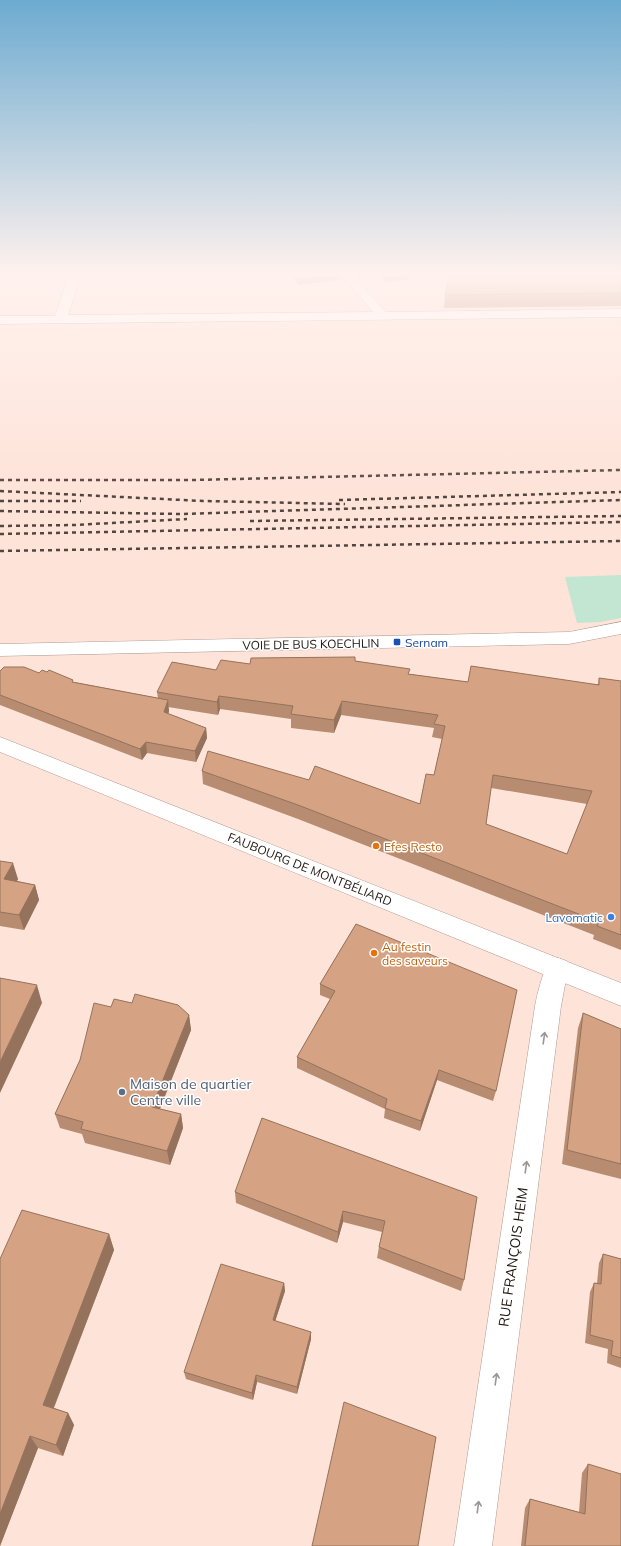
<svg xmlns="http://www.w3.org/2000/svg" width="621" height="1546" viewBox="0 0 621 1546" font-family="Mulish,sans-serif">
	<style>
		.green { fill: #c2e6d1 }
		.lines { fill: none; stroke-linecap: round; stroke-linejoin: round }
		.minor-casing { stroke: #b1998f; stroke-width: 1 }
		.major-casing { stroke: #b1998f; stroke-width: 1 }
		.minor { fill: #fff; fill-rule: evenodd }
		.major { fill: #fff; fill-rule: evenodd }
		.rail { stroke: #534641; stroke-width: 2.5; stroke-dasharray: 4 4; stroke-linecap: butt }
		.wall { fill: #b78c71; fill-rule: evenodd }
		.shaded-wall { fill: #95725c }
		.building { fill: #d5a383; stroke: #95725c; fill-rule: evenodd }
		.oneway { stroke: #9a9694 }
		.transit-dot { fill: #1a4fb4; stroke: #fff; stroke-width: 1.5 }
		.food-dot { fill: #e8710a; stroke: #fff; stroke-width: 1.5 }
		.shop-dot { fill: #3f7fe0; stroke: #fff; stroke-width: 1.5 }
		.service-dot { fill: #5c6f8a; stroke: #fff; stroke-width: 1.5 }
		.labels { text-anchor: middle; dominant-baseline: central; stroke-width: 3; stroke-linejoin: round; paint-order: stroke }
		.transit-label { font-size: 12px; fill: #164399; stroke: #fff; text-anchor: start }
		.street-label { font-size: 12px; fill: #1e1511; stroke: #fff }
		.food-label { font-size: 12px; fill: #c56008; stroke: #fff; text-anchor: start }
		.shop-label { font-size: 12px; fill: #366cbe; stroke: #fff; text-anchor: end }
		.near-service-label { font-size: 14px; fill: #4e5e75; stroke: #fff; text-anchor: start }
		.near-street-label { font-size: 14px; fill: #1e1511; stroke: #fff }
	</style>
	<rect width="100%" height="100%" fill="#fee3d9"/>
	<!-- green -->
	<path class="green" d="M 621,575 L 621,618 L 601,622 L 577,623 L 565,577 Z"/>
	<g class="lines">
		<defs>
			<g id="minor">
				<path d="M 69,274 L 81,274 L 68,315 L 373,312 L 340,274 L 352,274 L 386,312 L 621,309 L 621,317 L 0,324 L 0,316 L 55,316 Z"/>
				<path d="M 621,622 L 621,634 L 569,644 L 0,656 L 0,644 L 569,632 Z"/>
				<path d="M 558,958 L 567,961 L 571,969 L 565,985 L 561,1006 L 492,1546 L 454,1546 L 535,1006 C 538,990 542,976 549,961 Z"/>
			</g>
			<path id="major" d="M 0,737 L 621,983 L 621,1006 L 0,752 Z"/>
		</defs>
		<!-- minor casing -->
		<use href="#minor" class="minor-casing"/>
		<!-- major casing -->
		<use href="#major" class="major-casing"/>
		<!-- minor -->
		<use href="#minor" class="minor"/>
		<!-- major -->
		<use href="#major" class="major"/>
		<!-- rail -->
		<g class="rail">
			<path d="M 0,480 L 192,480 L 621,470"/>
			<path d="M 0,491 L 203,501 L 345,504"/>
			<path d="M 339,500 L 621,492"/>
			<path d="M 0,501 L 81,501"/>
			<path d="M 0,511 L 181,514 L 621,500"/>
			<path d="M 250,521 L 621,516"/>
			<path d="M 0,526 L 74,525 L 187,519"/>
			<path d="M 0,534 L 621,522"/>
			<path d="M 0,551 L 621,541"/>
		</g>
	</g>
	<!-- wall -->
	<g class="wall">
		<path d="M 289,274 L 343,274 L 343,279 L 298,285 Z"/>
		<path d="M 353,274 L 410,274 L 410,279 L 385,282 L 377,275 L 357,277 Z"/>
		<path d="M 621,274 L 621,306 L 444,308 L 445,295 Z"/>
		<path d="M 355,661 L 409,674 L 468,682 L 598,684 L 599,678 L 621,681 L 621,950 L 593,939 L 594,935 L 298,819 L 203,784 L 202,771 L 309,780 L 420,804 L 434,775 L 442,739 L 432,737 L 434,728 L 341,715 L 334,733 L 291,728 L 291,719 L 220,709 L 218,715 L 168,707 L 169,711 L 168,714 L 206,728 L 207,738 L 196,762 L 147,753 L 142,760 L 0,705 L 0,671 L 39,673 L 74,682 L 158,698 L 157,692 L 216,670 L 250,664 ZM 491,788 L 587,804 L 567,854 L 486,824 Z"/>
		<path d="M 0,861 L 18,879 L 17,881 L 35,885 L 39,900 L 24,930 L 0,926 Z"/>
		<path d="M 356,924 L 496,1091 L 493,1101 L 437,1080 L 420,1131 L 384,1118 L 385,1109 L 297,1068 L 297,1057 L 330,999 L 320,995 L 320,984 Z"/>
		<path d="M 111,1007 L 189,1015 L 191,1030 L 160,1109 L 181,1114 L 183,1128 L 170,1165 L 85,1143 L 82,1134 L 60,1128 L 55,1114 L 80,1060 Z"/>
		<path d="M 583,1013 L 621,1029 L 621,1179 L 562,1164 L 578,1028 Z"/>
		<path d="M 262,1118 L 464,1280 L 461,1291 L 377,1258 L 379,1247 L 382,1232 L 343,1222 L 337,1243 L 236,1203 L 235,1192 Z"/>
		<path d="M 109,1234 L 114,1250 L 54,1408 L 68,1413 L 74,1425 L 63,1456 L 38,1448 L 0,1546 L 0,1259 Z"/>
		<path d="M 603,1254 L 621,1259 L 621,1368 L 607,1363 L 608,1349 L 585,1343 L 590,1292 L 594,1283 L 597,1283 L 599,1263 Z"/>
		<path d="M 284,1283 L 285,1291 L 275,1321 L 311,1332 L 311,1339 L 297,1394 L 257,1382 L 253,1400 L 186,1379 L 184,1372 Z"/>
		<path d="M 588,1464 L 621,1546 L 521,1546 L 525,1508 L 530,1499 L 579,1512 L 582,1473 Z"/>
	</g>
	<!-- shaded-wall -->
	<g class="shaded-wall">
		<path d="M 337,274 L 343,274 L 343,279 L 298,285 L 298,279 Z"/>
		<path d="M 357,274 L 377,274 L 377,275 L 357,277 Z"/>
		<path d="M 403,274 L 410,274 L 410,279 L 385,282 L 385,276 Z"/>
		<path d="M 219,696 L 220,709 L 218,715 L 217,702 Z"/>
		<path d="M 168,700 L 169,711 L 166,723 L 164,712 Z"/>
		<path d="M 342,701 L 341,715 L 334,733 L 334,720 Z"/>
		<path d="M 206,728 L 207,738 L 196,762 L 195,751 Z"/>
		<path d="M 146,742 L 147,753 L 142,760 L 140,749 Z"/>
		<path d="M 13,863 L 18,879 L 9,895 L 4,879 Z"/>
		<path d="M 35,885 L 39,900 L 24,930 L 19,915 Z"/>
		<path d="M 37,985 L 42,1003 L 0,1093 L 0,1062 Z"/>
		<path d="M 189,1015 L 191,1030 L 155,1121 L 152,1107 Z"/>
		<path d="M 439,1070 L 437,1080 L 420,1131 L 421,1121 Z"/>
		<path d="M 181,1114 L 183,1128 L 170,1165 L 167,1151 Z"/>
		<path d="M 343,1211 L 343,1222 L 337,1243 L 338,1232 Z"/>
		<path d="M 109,1234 L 114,1250 L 50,1417 L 43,1405 Z"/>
		<path d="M 284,1283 L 285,1291 L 273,1328 L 273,1320 Z"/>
		<path d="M 311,1332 L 311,1339 L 297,1394 L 297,1387 Z"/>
		<path d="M 256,1375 L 257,1382 L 253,1400 L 252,1393 Z"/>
		<path d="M 68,1413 L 74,1425 L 63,1456 L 56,1445 Z"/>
		<path d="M 30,1436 L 38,1448 L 0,1546 L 0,1514 Z"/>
	</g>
	<!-- building -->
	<g class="building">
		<path d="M 294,274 L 337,274 L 298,279 Z"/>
		<path d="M 382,274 L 403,274 L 385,276 Z"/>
		<path d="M 450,274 L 621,274 L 621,293 L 445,295 Z"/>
		<path d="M 355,657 L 355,661 L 410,669 L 408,674 L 468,682 L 471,666 L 599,685 L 599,678 L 621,681 L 621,935 L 597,926 L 599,922 L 298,805 L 202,771 L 208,751 L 309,780 L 315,766 L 420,804 L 426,774 L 434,775 L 445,726 L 434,724 L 438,715 L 342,701 L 334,720 L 291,714 L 293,706 L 219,696 L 217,702 L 157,692 L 172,662 L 216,670 L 221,660 L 250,664 L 251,658 ZM 493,775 L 592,791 L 567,854 L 486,824 Z"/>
		<path d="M 4,667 L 24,667 L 39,673 L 42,670 L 47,672 L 49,670 L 73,680 L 72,682 L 168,700 L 164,712 L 206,728 L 195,751 L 146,742 L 140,749 L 0,695 L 0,671 Z"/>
		<path d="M 0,861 L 13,863 L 4,879 L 35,885 L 19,915 L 0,912 Z"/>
		<path d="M 356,924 L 517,990 L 496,1091 L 439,1070 L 421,1121 L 385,1108 L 387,1099 L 297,1057 L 335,991 L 320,984 Z"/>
		<path d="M 0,978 L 37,985 L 0,1062 Z"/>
		<path d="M 135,994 L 178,1005 L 189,1015 L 152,1107 L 181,1114 L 167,1151 L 81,1129 L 83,1122 L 55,1114 L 80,1060 L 94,1003 L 111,1007 L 114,999 L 132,1003 Z"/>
		<path d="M 583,1013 L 621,1029 L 621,1164 L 567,1150 Z"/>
		<path d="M 262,1118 L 477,1197 L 464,1280 L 379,1247 L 385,1221 L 343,1211 L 338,1232 L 235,1192 Z"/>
		<path d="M 22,1210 L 109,1234 L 43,1405 L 68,1413 L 56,1445 L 30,1436 L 0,1514 L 0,1259 Z"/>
		<path d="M 603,1254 L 621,1259 L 621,1358 L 611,1355 L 613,1341 L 590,1335 L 594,1283 L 601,1284 Z"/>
		<path d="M 221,1264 L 284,1283 L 273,1320 L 311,1332 L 297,1387 L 256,1375 L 252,1393 L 184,1372 Z"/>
		<path d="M 344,1402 L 436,1437 L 418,1546 L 312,1546 Z"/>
		<path d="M 588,1464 L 621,1474 L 621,1546 L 525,1546 L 530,1499 L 585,1514 Z"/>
	</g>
	<!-- one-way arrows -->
	<defs><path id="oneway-shaft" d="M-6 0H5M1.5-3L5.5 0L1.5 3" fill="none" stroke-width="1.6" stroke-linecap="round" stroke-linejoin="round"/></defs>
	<g class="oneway">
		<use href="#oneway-shaft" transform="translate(544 1038) rotate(-82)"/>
		<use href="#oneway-shaft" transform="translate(526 1167) rotate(-82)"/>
		<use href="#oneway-shaft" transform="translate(496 1379) rotate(-82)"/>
		<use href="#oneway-shaft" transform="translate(478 1507) rotate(-82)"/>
	</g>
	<!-- sky -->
	<linearGradient id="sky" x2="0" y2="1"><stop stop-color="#6dabd0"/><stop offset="0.56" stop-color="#fff2ee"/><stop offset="1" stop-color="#fff2ee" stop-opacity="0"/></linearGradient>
	<rect width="621" height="490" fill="url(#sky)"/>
	<!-- markers -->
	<rect class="transit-dot" x="393" y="638" width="8" height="8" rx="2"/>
	<g class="food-dot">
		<circle cx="376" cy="846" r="4"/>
		<circle cx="374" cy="953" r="4"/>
	</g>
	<circle class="shop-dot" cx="611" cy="917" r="4"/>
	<circle class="service-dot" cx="122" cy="1092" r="4"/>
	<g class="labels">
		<!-- transit labels -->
		<g class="transit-label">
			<text x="405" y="642">Sernam</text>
		</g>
		<!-- street labels -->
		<g class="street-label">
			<text transform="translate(311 644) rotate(-1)">VOIE DE BUS KOECHLIN</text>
			<text transform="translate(310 869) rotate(22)">FAUBOURG DE MONTBÉLIARD</text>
		</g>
		<!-- food labels -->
		<g class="food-label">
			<text x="384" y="846">Efes Resto</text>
			<text x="382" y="946">Au festin<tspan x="382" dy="14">des saveurs</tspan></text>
		</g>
		<!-- shop labels -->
		<g class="shop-label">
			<text x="603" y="917">Lavomatic</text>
		</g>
		<!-- near-service labels -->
		<g class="near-service-label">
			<text x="130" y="1084">Maison de quartier<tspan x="130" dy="16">Centre ville</tspan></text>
		</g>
		<!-- near-street labels -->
		<g class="near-street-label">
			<text transform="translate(513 1257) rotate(-82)">RUE FRANÇOIS HEIM</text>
		</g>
	</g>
</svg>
